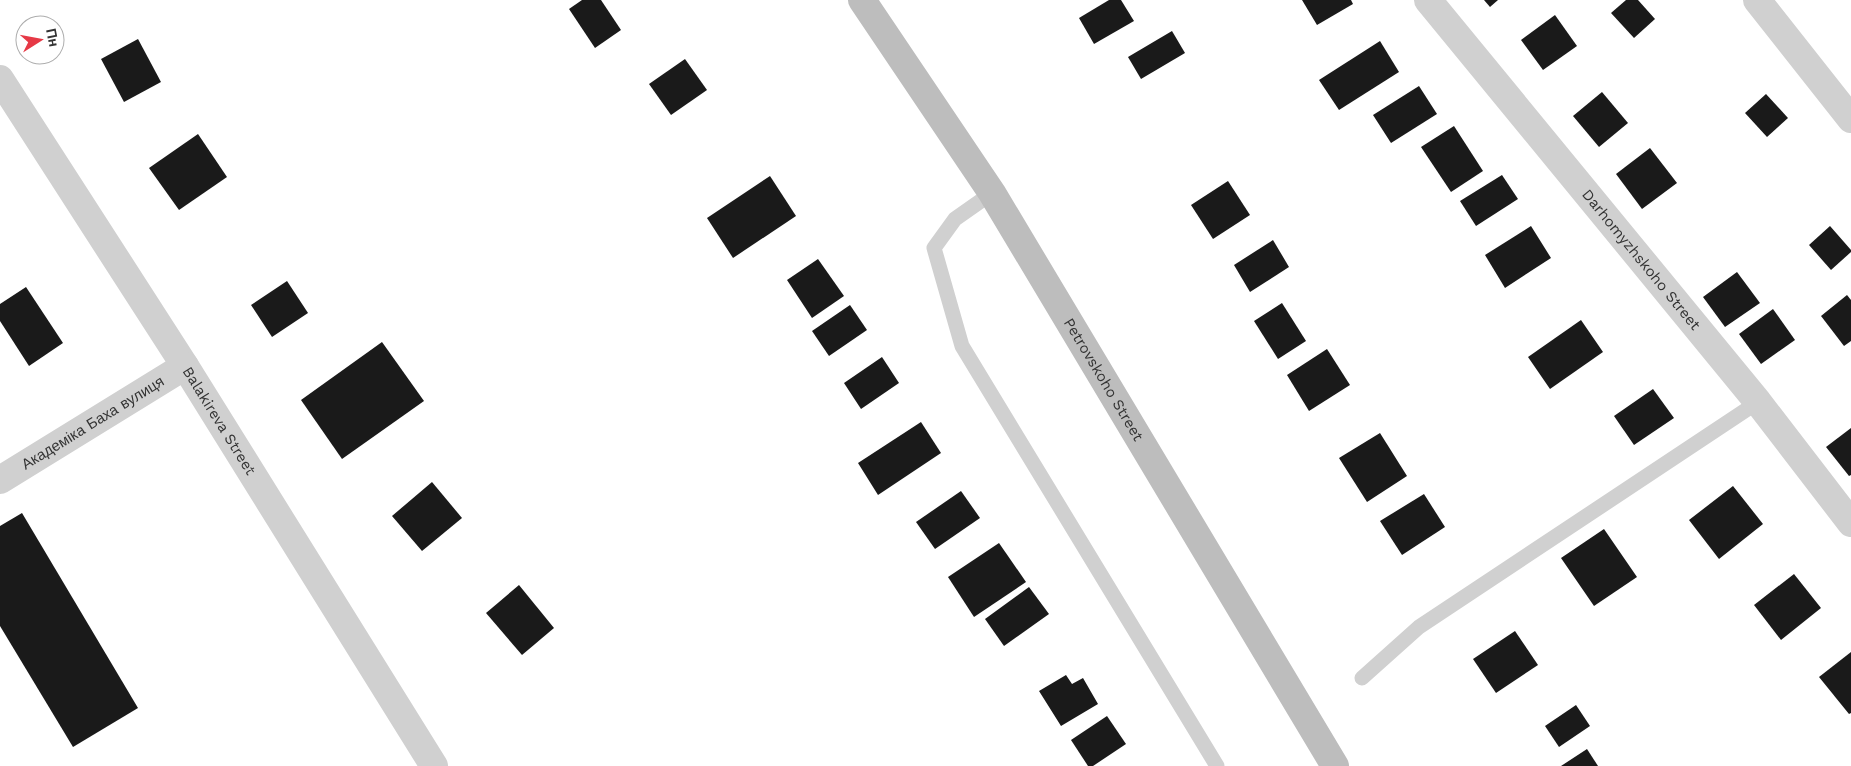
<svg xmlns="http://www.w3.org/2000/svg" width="1851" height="766" viewBox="0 0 1851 766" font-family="'Work Sans',sans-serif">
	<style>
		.building { fill: #1a1a1a }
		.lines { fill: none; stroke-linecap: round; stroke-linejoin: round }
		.service { stroke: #d0d0d0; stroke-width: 15 }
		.minor { stroke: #d0d0d0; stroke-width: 28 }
		.secondary { stroke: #bdbdbd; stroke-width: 28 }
		.labels { text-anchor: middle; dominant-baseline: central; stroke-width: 5; stroke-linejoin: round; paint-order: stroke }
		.street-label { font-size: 15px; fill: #333; stroke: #fff }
	</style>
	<rect width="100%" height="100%" fill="#fff"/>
	<!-- building -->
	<g class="building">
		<path d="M 582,0 L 601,0 L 621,30 L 595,48 L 569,9 Z"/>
		<path d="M 1109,0 L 1121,0 L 1134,21 L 1094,44 L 1079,18 Z"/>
		<path d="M 1302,0 L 1351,0 L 1353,4 L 1317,25 Z"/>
		<path d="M 1484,0 L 1498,0 L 1490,7 Z"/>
		<path d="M 1626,0 L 1638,0 L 1655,19 L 1634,38 L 1611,13 Z"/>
		<path d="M 1555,15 L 1577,46 L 1543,70 L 1521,40 Z"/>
		<path d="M 1172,31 L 1185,53 L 1141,79 L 1128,57 Z"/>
		<path d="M 138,39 L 161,82 L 124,102 L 101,59 Z"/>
		<path d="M 1380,41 L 1399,72 L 1339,110 L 1319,80 Z"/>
		<path d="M 685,59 L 707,90 L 671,115 L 649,84 Z"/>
		<path d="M 1419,86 L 1437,114 L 1391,143 L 1373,115 Z"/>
		<path d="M 1602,92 L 1628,123 L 1599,147 L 1573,116 Z"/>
		<path d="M 1766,94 L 1788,118 L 1767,137 L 1745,113 Z"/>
		<path d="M 1454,126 L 1483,171 L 1451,192 L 1421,147 Z"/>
		<path d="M 198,134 L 227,177 L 179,210 L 149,168 Z"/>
		<path d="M 1650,148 L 1677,183 L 1642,209 L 1616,174 Z"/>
		<path d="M 1502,175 L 1518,199 L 1476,226 L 1460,201 Z"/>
		<path d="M 770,176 L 796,216 L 733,258 L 707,218 Z"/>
		<path d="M 1228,181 L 1250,215 L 1213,239 L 1191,205 Z"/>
		<path d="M 1531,226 L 1551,258 L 1505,288 L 1485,255 Z"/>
		<path d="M 1830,226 L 1851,250 L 1851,252 L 1831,270 L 1809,245 Z"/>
		<path d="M 1273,240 L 1289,267 L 1250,292 L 1234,265 Z"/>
		<path d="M 818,259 L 844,296 L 812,318 L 787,280 Z"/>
		<path d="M 1737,272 L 1760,303 L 1725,327 L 1703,297 Z"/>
		<path d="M 287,281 L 308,313 L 272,337 L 251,305 Z"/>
		<path d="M 26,287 L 63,343 L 29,366 L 0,321 L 0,304 Z"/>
		<path d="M 1847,295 L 1851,300 L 1851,341 L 1844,346 L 1821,316 Z"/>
		<path d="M 1282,303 L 1306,341 L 1278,359 L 1254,321 Z"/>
		<path d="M 850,305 L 867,330 L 829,356 L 812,331 Z"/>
		<path d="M 1773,309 L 1795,340 L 1761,364 L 1739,334 Z"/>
		<path d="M 1581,320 L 1603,352 L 1550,389 L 1528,357 Z"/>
		<path d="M 382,342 L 424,401 L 342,459 L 301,400 Z"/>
		<path d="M 1327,349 L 1350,385 L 1309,411 L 1287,375 Z"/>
		<path d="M 882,357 L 899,383 L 861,409 L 844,383 Z"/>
		<path d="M 1653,389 L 1674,418 L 1634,445 L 1614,416 Z"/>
		<path d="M 921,422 L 941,453 L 878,495 L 858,463 Z"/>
		<path d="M 1851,428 L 1851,475 L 1849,476 L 1826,447 Z"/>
		<path d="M 1380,433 L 1407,476 L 1367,502 L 1339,458 Z"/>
		<path d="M 432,482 L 462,518 L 422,551 L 392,516 Z"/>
		<path d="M 1733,486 L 1763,524 L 1719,559 L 1689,520 Z"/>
		<path d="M 961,491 L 980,518 L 935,549 L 916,522 Z"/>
		<path d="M 1424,494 L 1445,527 L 1402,555 L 1380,521 Z"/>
		<path d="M 22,513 L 138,708 L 73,747 L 0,626 L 0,526 Z"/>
		<path d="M 1604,529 L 1637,577 L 1594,606 L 1561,558 Z"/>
		<path d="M 999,543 L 1026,582 L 974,617 L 948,577 Z"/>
		<path d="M 1794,574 L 1821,608 L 1781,640 L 1754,605 Z"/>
		<path d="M 519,585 L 554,628 L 522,655 L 486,613 Z"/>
		<path d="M 1029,587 L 1049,614 L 1004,646 L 985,619 Z"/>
		<path d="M 1515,631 L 1538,665 L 1496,693 L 1473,659 Z"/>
		<path d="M 1851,652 L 1851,713 L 1849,714 L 1819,677 Z"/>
		<path d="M 1066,675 L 1072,684 L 1083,678 L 1098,704 L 1061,726 L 1039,691 Z"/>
		<path d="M 1576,705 L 1590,726 L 1559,747 L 1545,726 Z"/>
		<path d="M 1107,716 L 1126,744 L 1093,766 L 1088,766 L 1071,740 Z"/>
		<path d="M 1587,749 L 1598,766 L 1561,766 Z"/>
	</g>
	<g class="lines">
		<!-- service -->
		<g class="service">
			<path d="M 992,193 L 955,219 L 934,248 L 962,346 L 1217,766"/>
			<path d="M 1362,678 L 1419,627 L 1758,402"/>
		</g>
		<!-- minor -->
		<g class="minor">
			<path id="s1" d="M 1428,0 L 1758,402 L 1851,523"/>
			<path d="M 1757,0 L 1851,119"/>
			<path id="s2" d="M 0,79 L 185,366 L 434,766"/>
			<path id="s3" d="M 0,480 L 185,366"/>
		</g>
		<!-- secondary -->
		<path class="secondary" id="s4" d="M 862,0 L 992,193 L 1335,766"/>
	</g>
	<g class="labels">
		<!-- street labels -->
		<g class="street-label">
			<text stroke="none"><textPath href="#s1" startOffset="336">Darhomyzhskoho Street</textPath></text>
			<text stroke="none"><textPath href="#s4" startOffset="450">Petrovskoho Street</textPath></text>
			<text stroke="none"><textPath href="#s2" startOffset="406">Balakireva Street</textPath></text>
			<text stroke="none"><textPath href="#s3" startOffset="109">Академіка Баха вулиця</textPath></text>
		</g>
	</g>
	<!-- north arrow -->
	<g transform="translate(40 40) rotate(79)"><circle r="24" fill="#ffffff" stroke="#adadad"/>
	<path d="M0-4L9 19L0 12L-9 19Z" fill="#e63946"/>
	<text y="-8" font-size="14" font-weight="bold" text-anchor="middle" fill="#333333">Пн</text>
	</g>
</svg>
